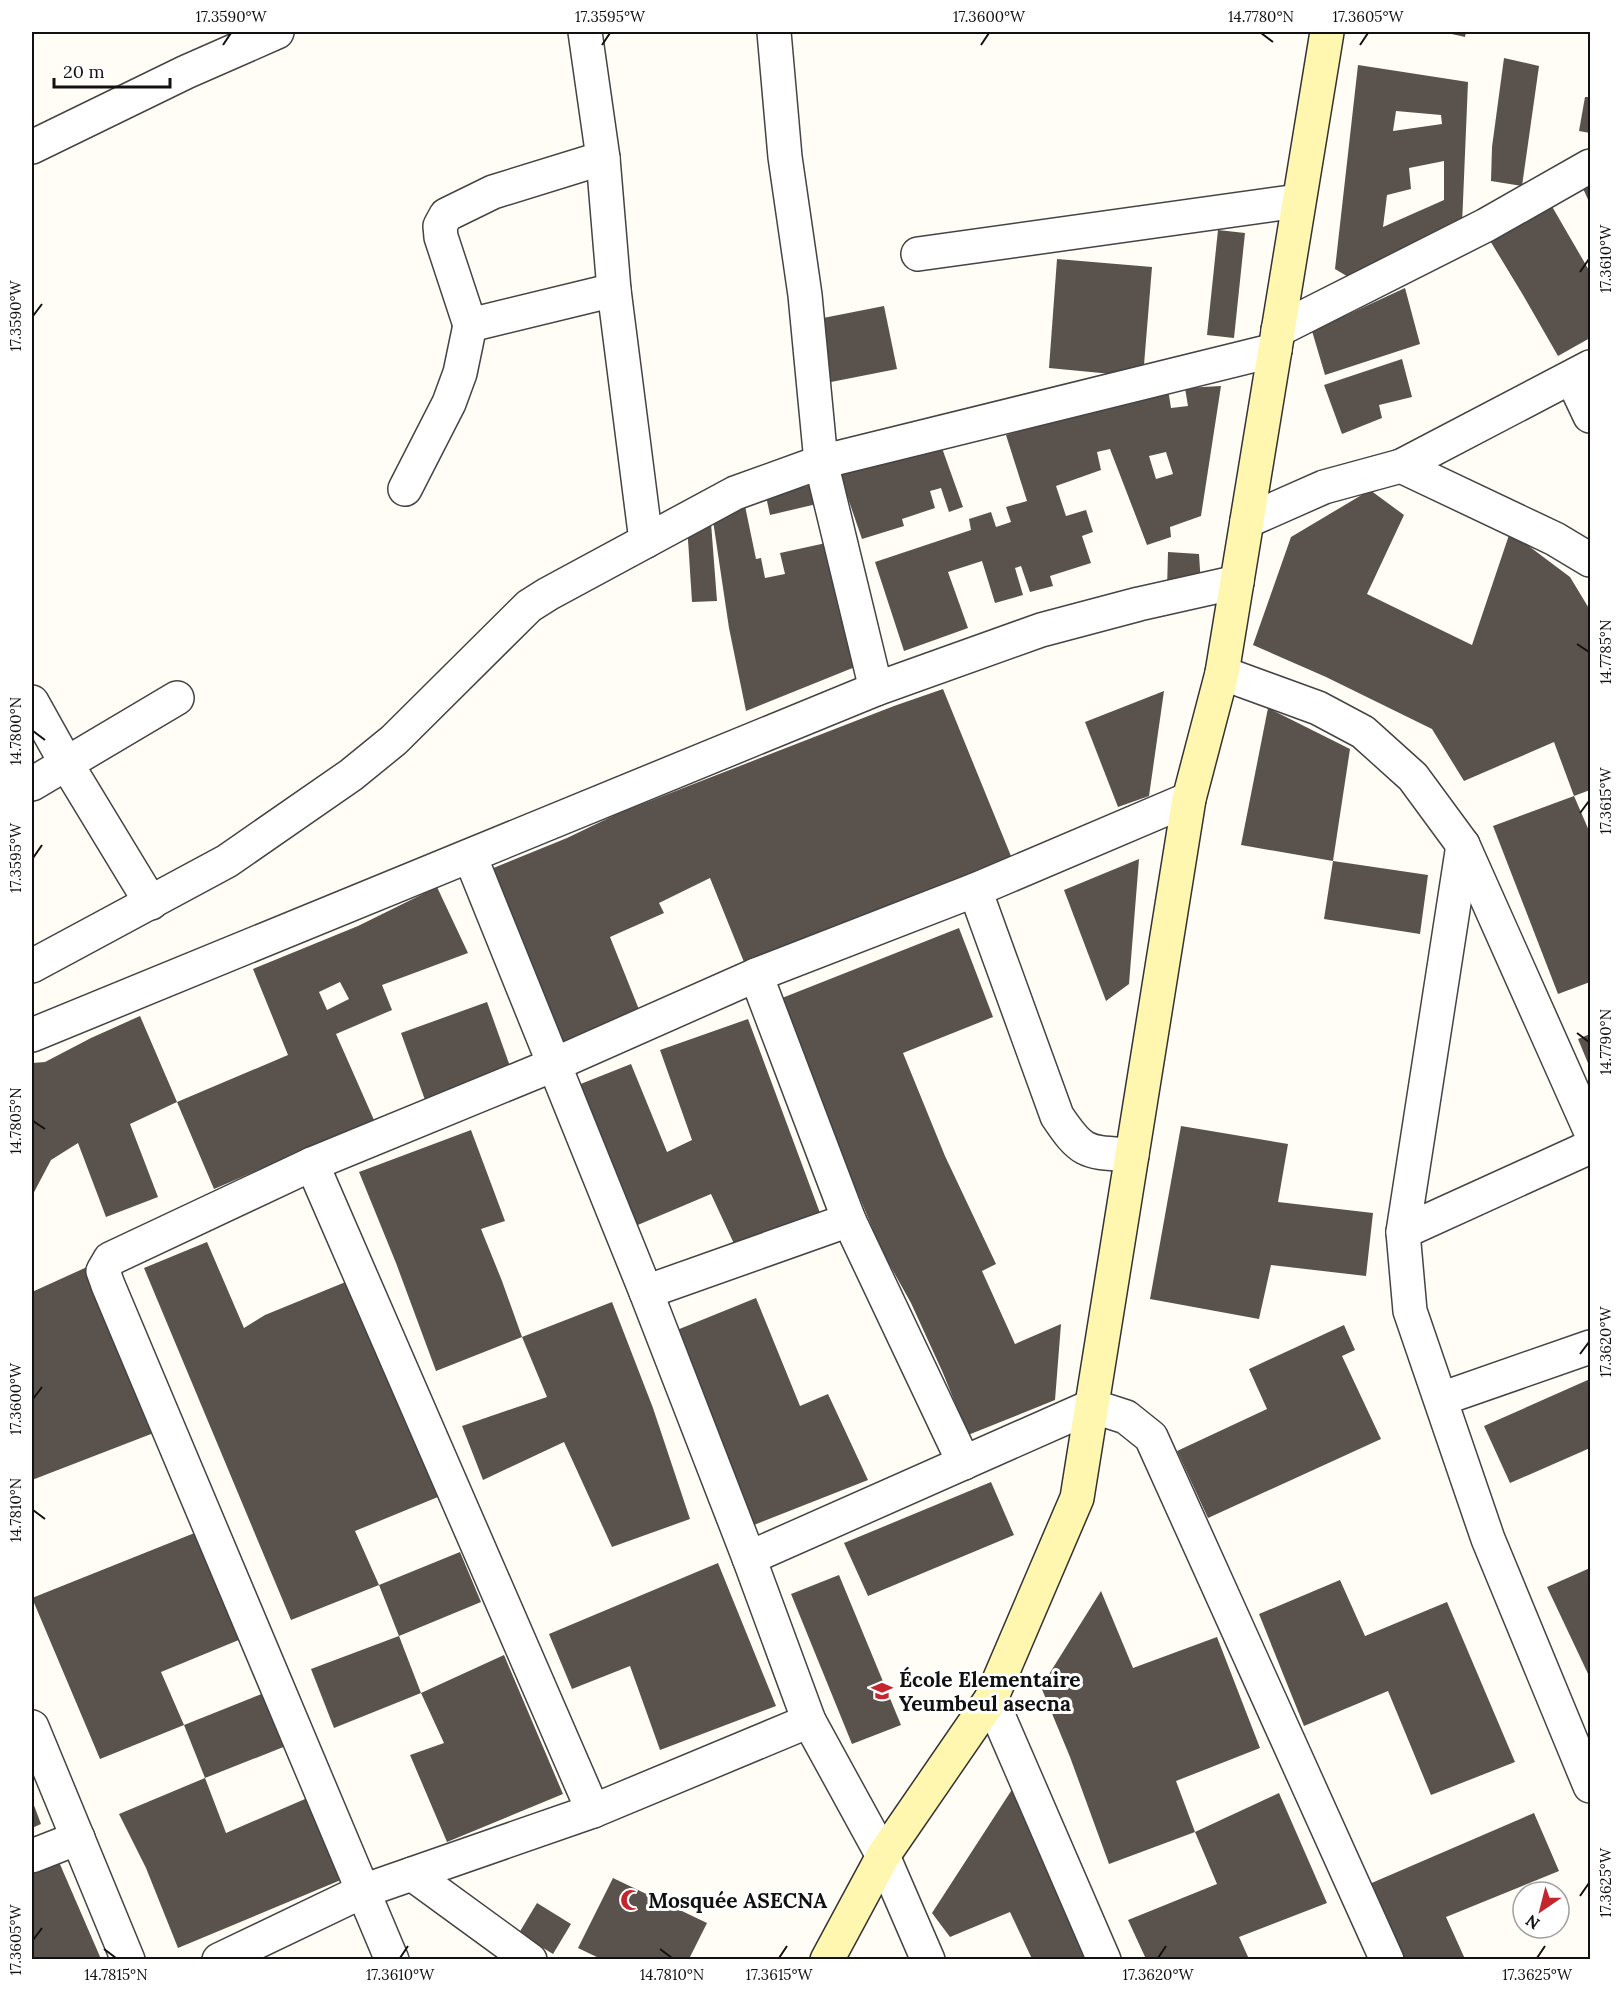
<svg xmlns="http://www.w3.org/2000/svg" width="1622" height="1991" viewBox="0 0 1622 1991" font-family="Lora,serif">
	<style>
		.building { fill: #5a524d; fill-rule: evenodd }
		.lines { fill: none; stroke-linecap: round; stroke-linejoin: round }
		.street-casing { stroke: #444; stroke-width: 36 }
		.secondary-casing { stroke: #333; stroke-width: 36 }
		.street { stroke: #fff; stroke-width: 33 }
		.secondary { stroke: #fff6b0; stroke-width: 33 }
		.ticks { fill: none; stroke: #111; stroke-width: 2 }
		.labels { text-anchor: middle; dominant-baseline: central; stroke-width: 6; stroke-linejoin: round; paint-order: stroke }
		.poi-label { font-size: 21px; font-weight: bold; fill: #111; stroke: #fff; text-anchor: start }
		.neatline { fill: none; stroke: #111; stroke-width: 2 }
		.ticks-label { font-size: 15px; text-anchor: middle; fill: #111 }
	</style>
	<rect width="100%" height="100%" fill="#fffdf5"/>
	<!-- building -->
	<g class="building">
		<path d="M 1443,32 L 1466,32 L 1465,37 Z"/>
		<path d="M 1504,58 L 1539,66 L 1522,186 L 1491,181 L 1492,147 Z"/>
		<path d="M 1358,65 L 1468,82 L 1462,225 L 1350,278 L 1335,269 ZM 1396,111 L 1441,115 L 1442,124 L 1393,131 ZM 1444,161 L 1444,200 L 1383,227 L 1387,195 L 1411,189 L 1409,168 Z"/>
		<path d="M 1585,97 L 1590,97 L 1590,133 L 1579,131 Z"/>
		<path d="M 1590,180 L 1590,204 L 1581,184 Z"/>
		<path d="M 1550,203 L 1590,272 L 1590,338 L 1558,356 L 1523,295 L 1489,239 Z"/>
		<path d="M 1218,230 L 1245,233 L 1234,338 L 1207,335 Z"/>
		<path d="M 1057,259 L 1152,267 L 1143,377 L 1049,368 Z"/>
		<path d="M 1405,288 L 1420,344 L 1325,375 L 1312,331 Z"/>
		<path d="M 884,306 L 897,369 L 831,382 L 818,319 Z"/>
		<path d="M 1402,359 L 1412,397 L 1379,405 L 1382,418 L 1342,434 L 1324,385 Z"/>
		<path d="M 1221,386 L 1201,516 L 1170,527 L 1171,537 L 1147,545 L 1110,449 L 1097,452 L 1101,470 L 1056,486 L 1066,516 L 1086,510 L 1093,532 L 1082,536 L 1091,563 L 1050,576 L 1053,586 L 1030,592 L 1021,566 L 1015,568 L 1023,595 L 995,603 L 982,561 L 948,572 L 968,628 L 904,651 L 875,562 L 971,530 L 969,519 L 991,512 L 996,527 L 1011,522 L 1006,507 L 1027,501 L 1006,435 L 1067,416 L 1168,389 L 1171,408 L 1188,406 L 1185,388 ZM 1166,452 L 1173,474 L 1156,479 L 1149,456 Z"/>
		<path d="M 942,448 L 963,507 L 949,512 L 941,488 L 930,491 L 935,508 L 902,519 L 904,526 L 862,539 L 840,475 Z"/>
		<path d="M 816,484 L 821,503 L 770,515 L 766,496 Z"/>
		<path d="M 1370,490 L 1404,515 L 1367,594 L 1472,645 L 1510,532 L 1570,577 L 1590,610 L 1590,790 L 1574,796 L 1554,742 L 1464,781 L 1432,729 L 1326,677 L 1253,645 L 1291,537 Z"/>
		<path d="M 744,501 L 756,559 L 761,558 L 765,578 L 785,574 L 780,553 L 826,543 L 838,604 L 855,667 L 746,711 L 729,628 L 712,514 Z"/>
		<path d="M 711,523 L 717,601 L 692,602 L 687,524 Z"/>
		<path d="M 1168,552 L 1199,554 L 1201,586 L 1167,590 Z"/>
		<path d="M 943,689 L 1013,861 L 746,967 L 710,878 L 659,903 L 664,913 L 610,937 L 640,1012 L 556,1048 L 486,871 L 567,838 L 619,813 L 894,706 Z"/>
		<path d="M 1164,691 L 1149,796 L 1118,807 L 1085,722 Z"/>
		<path d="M 1268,708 L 1350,749 L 1333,861 L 1241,845 Z"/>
		<path d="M 1574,796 L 1590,833 L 1590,982 L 1558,994 L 1493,826 Z"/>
		<path d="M 1139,859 L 1129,984 L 1106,1001 L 1064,890 Z"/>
		<path d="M 1333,861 L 1428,875 L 1420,934 L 1324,919 Z"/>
		<path d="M 437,887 L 468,953 L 382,985 L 392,1010 L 336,1034 L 374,1120 L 214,1189 L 177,1102 L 288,1055 L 253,969 L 358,926 ZM 340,982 L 349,999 L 327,1010 L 319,992 Z"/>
		<path d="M 959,928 L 993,1017 L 903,1053 L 945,1156 L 996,1264 L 982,1271 L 1015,1344 L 1061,1324 L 1055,1400 L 968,1435 L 943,1373 L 911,1303 L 882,1251 L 814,1089 L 782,998 Z"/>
		<path d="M 487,1002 L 511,1069 L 425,1100 L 401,1033 Z"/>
		<path d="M 140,1016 L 177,1102 L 130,1124 L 158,1197 L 106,1217 L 78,1143 L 51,1160 L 32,1196 L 32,1063 L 45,1062 L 91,1038 Z"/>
		<path d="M 748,1019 L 820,1213 L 736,1248 L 711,1194 L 633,1227 L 573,1087 L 631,1064 L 667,1152 L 692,1140 L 660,1050 Z"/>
		<path d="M 1590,1034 L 1590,1068 L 1578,1039 Z"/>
		<path d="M 1181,1126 L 1288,1144 L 1278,1202 L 1373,1213 L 1366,1276 L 1271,1265 L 1259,1319 L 1150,1299 Z"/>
		<path d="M 471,1130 L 505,1221 L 481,1229 L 502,1281 L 522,1337 L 436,1371 L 396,1263 L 359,1172 Z"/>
		<path d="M 207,1242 L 244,1328 L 265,1315 L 348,1281 L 394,1385 L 438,1497 L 355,1531 L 379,1585 L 460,1552 L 481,1602 L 399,1636 L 379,1585 L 291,1620 L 144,1268 Z"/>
		<path d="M 98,1262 L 164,1429 L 32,1480 L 32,1292 Z"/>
		<path d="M 756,1298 L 800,1406 L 828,1394 L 868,1480 L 754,1525 L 672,1332 Z"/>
		<path d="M 612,1302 L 653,1408 L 690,1519 L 612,1547 L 564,1442 L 483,1480 L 462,1426 L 547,1397 L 522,1337 Z"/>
		<path d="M 1344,1325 L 1355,1350 L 1342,1356 L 1381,1439 L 1208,1518 L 1177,1451 L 1267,1409 L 1249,1369 Z"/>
		<path d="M 1590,1379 L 1590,1448 L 1510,1483 L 1484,1426 Z"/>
		<path d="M 991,1482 L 1014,1535 L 868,1596 L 844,1543 Z"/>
		<path d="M 202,1530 L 246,1637 L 161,1672 L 184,1725 L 100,1759 L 32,1598 Z"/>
		<path d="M 718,1563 L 776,1706 L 660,1750 L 630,1666 L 572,1689 L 549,1634 Z"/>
		<path d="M 1590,1568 L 1590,1678 L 1547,1587 Z"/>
		<path d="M 839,1575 L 901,1725 L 852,1744 L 791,1594 Z"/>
		<path d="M 1340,1580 L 1365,1636 L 1447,1602 L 1515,1762 L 1431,1795 L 1388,1691 L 1304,1726 L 1259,1614 Z"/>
		<path d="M 1101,1591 L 1133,1668 L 1217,1637 L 1260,1748 L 1176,1781 L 1195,1832 L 1109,1864 L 1070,1757 L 1041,1687 Z"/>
		<path d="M 399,1636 L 421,1693 L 334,1728 L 311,1669 Z"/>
		<path d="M 504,1655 L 563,1794 L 447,1842 L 410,1755 L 444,1743 L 421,1693 Z"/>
		<path d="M 269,1691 L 291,1744 L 205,1778 L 184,1725 Z"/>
		<path d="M 1022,1774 L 1096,1959 L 1032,1959 L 1010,1912 L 950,1937 L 932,1913 Z"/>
		<path d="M 205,1778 L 226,1833 L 312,1796 L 348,1877 L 178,1948 L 146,1868 L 119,1814 Z"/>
		<path d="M 1279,1793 L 1327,1903 L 1239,1937 L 1249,1959 L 1146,1959 L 1128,1920 L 1217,1884 L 1195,1832 Z"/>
		<path d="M 32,1800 L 41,1824 L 32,1828 Z"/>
		<path d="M 1534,1813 L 1559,1871 L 1446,1917 L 1465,1959 L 1399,1959 L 1367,1885 Z"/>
		<path d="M 59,1862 L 101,1959 L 32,1959 L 32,1874 Z"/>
		<path d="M 613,1878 L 707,1923 L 689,1959 L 601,1959 L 578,1948 Z"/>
		<path d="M 537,1903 L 571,1924 L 553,1954 L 519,1933 Z"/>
	</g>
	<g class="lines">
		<defs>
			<g id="street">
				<path d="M 585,32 L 603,158 L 614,290 L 646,541"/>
				<path d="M 774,32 L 785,157 L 805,295 L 821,462 L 876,689"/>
				<path d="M 32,147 L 186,72 L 277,32"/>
				<path d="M 918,254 L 1298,201"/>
				<path d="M 470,325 L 441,237 L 440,226 L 446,215 L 493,192 L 603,158"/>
				<path d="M 1278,330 L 1486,225 L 1590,166"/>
				<path d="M 1572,378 L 1590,416"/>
				<path d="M 1401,466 L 1590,367"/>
				<path d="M 405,489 L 449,403 L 460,373 L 470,325 L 614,290"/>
				<path d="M 1247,521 L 1324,487 L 1401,466 L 1555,539 L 1590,560"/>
				<path d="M 1222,673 L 1318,708 L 1363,732 L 1413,777 L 1463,845 L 1590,1130"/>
				<path d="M 32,702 L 66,763 L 151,903"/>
				<path d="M 32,784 L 177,698"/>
				<path d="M 1463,845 L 1403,1232 L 1410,1311 L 1488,1539 L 1590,1786"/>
				<path d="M 470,856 L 646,1292 L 749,1558 L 809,1721 L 883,1856 L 928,1960"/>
				<path d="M 975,890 L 1057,1116 C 1083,1155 1087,1152 1132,1155"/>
				<path d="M 32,966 L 227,861 L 351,775 L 394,740 L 529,606 L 548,594 L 735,493 L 821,462 L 1275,350"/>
				<path d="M 756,975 L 849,1220 L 964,1463"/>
				<path d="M 32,1035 L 876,689 L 1041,630 L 1139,604 L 1237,582"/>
				<path d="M 312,1164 L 593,1811"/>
				<path d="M 1403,1232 L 1590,1147"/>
				<path d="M 646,1292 L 849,1220"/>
				<path d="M 1441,1399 L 1590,1347"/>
				<path d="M 749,1558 L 1092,1406 L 1126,1417 L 1151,1437 L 1387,1960"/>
				<path d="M 991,1699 L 1104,1960"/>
				<path d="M 32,1727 L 128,1960"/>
				<path d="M 32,1856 L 78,1838"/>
				<path d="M 412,1874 L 530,1960"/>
				<path d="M 219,1960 L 363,1891 L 593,1811 L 809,1721"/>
				<path d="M 392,1960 L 108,1285 L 103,1271 L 110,1259 L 312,1164 L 553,1065 L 756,975 L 975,890 L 1189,799"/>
			</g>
			<path id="secondary" d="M 827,1960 L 883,1856 L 991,1699 L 1077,1498 L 1189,799 L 1222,673 L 1327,32"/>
		</defs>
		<!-- street casing -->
		<use href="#street" class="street-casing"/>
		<!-- secondary casing -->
		<use href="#secondary" class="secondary-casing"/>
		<!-- street -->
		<use href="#street" class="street"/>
		<!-- secondary -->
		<use href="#secondary" class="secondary"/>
	</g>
	<!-- ticks -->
	<path class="ticks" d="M 1261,33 L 1273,42M 223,45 L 231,33M 602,45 L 610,33M 981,45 L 989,33M 1360,45 L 1368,33M 1580,272 L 1589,259M 33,316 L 42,304M 1577,644 L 1589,652M 33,731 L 45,740M 1580,813 L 1589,801M 33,858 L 42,845M 1577,1033 L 1589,1042M 33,1121 L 45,1129M 1580,1354 L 1589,1342M 33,1399 L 42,1387M 33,1510 L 45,1519M 1580,1896 L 1589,1883M 33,1940 L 42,1928M 104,1949 L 116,1958M 660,1949 L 672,1958M 400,1958 L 408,1946M 779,1958 L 787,1946M 1158,1958 L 1166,1946M 1537,1958 L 1545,1946"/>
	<!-- icons -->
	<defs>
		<symbol id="school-bare" viewBox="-9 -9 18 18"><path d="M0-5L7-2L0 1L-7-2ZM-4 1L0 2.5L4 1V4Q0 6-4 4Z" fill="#c4262e" stroke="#fff" stroke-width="2.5" paint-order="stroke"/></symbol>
		<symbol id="mosque-bare" viewBox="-9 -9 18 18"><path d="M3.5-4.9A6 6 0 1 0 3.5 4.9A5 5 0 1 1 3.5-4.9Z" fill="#c4262e" stroke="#fff" stroke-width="2.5" paint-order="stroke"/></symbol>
	</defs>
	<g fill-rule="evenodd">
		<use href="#school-bare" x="867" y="1676" width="30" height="30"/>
		<use href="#mosque-bare" x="616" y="1885" width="30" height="30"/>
	</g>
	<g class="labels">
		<!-- poi labels -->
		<g class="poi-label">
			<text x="899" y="1679">École Elementaire<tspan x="899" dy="24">Yeumbeul asecna</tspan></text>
			<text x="648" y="1900">Mosquée ASECNA</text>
		</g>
	</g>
	<!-- border -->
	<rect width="1622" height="1991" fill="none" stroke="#ffffff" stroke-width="66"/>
	<!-- north arrow -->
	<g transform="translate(1541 1910) rotate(215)"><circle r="28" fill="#ffffff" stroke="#a0a0a0" stroke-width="1.5"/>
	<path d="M0-4.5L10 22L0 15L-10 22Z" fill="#c4262e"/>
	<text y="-9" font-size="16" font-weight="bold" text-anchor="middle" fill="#111111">N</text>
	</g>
	<!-- scale -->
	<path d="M54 78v9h116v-9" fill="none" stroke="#111111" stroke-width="3"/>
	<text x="63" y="78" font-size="18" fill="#111111" stroke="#ffffff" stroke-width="4.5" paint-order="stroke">20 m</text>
	<rect x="33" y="33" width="1556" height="1925" class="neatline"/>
	<g class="ticks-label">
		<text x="231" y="22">17.3590°W</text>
		<text x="610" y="22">17.3595°W</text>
		<text x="989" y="22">17.3600°W</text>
		<text x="1261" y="22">14.7780°N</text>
		<text x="1368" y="22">17.3605°W</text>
		<text transform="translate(1606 259) rotate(-90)" y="5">17.3610°W</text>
		<text transform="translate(16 316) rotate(-90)" y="5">17.3590°W</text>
		<text transform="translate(1606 652) rotate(-90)" y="5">14.7785°N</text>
		<text transform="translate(16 731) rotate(-90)" y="5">14.7800°N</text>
		<text transform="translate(1606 801) rotate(-90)" y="5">17.3615°W</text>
		<text transform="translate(16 858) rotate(-90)" y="5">17.3595°W</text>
		<text transform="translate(1606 1042) rotate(-90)" y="5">14.7790°N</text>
		<text transform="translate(16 1121) rotate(-90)" y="5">14.7805°N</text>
		<text transform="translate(1606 1342) rotate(-90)" y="5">17.3620°W</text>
		<text transform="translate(16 1399) rotate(-90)" y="5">17.3600°W</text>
		<text transform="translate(16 1510) rotate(-90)" y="5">14.7810°N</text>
		<text transform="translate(1606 1883) rotate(-90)" y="5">17.3625°W</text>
		<text transform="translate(16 1940) rotate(-90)" y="5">17.3605°W</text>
		<text x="116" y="1980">14.7815°N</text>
		<text x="400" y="1980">17.3610°W</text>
		<text x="672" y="1980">14.7810°N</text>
		<text x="779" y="1980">17.3615°W</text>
		<text x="1158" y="1980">17.3620°W</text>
		<text x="1537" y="1980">17.3625°W</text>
	</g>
</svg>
